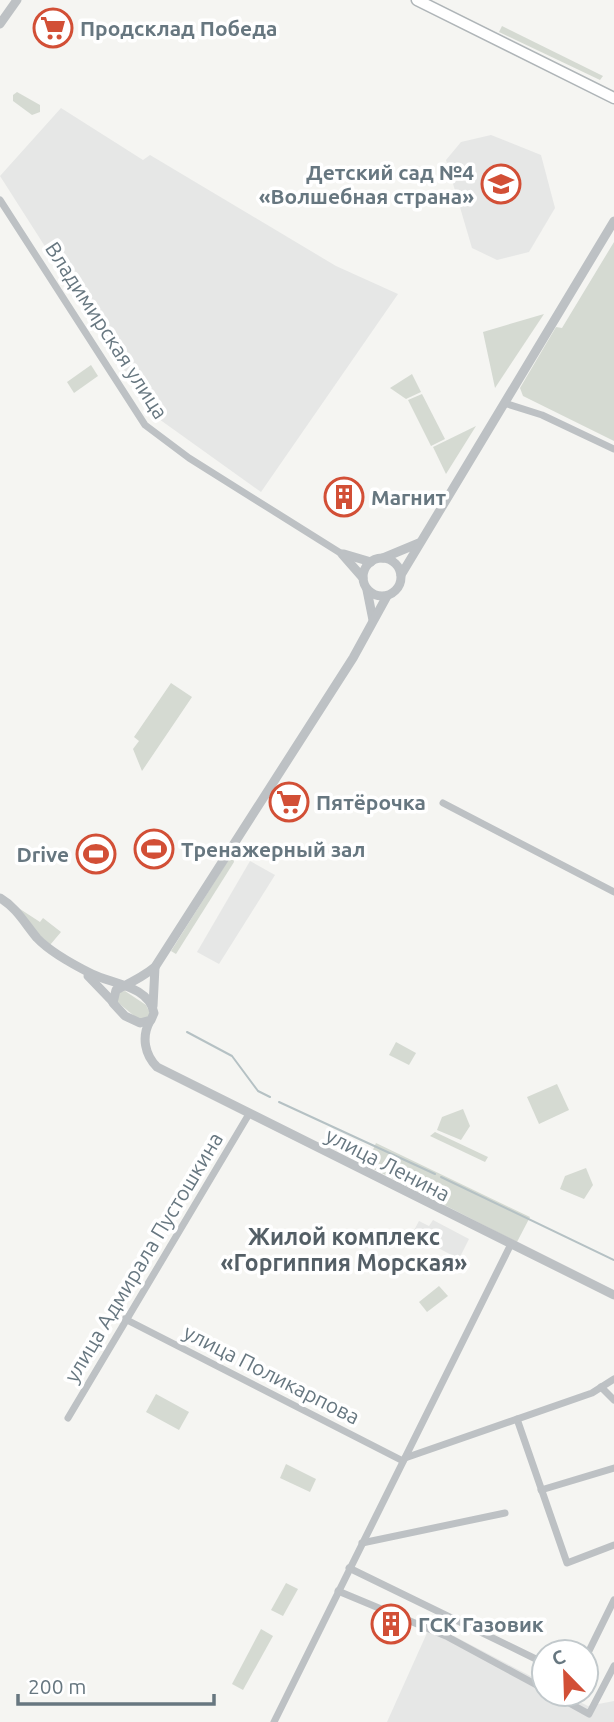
<svg xmlns="http://www.w3.org/2000/svg" width="614" height="1722" viewBox="0 0 614 1722" font-family="Ubuntu,sans-serif">
	<style>
		.built { fill: #e6e7e6 }
		.green { fill: #d5dad2 }
		.lines { fill: none; stroke-linecap: round; stroke-linejoin: round }
		.stream { stroke: #b5c1c4; stroke-width: 2 }
		.secondary-casing { stroke: #afb5b8; stroke-width: 13 }
		.minor { stroke: #bdc1c4; stroke-width: 7 }
		.tertiary { stroke: #bdc1c4; stroke-width: 9 }
		.secondary { stroke: #fff; stroke-width: 10 }
		.labels { text-anchor: middle; dominant-baseline: central; stroke-width: 7; stroke-linejoin: round; paint-order: stroke }
		.poi-label { font-size: 21px; font-weight: bold; fill: #677780; stroke: #fff; text-anchor: start }
		.street-label { font-size: 21px; fill: #677780; stroke: #fff }
		.neighbourhood-label { font-size: 23px; font-weight: bold; fill: #545f66; stroke: #fff }
	</style>
	<rect width="100%" height="100%" fill="#f5f5f2"/>
	<!-- built -->
	<g class="built">
		<path d="M 61,108 L 143,160 L 150,155 L 336,266 L 398,294 L 261,492 L 152,414 L 0,176 Z"/>
		<path d="M 491,135 L 541,155 L 555,208 L 529,252 L 497,260 L 472,248 L 446,160 L 461,142 Z"/>
		<path d="M 250,861 L 275,875 L 219,964 L 197,952 Z"/>
		<path d="M 433,1220 L 469,1239 L 459,1259 L 412,1234 L 419,1221 L 429,1226 Z"/>
		<path d="M 431,1624 L 544,1683 L 544,1694 L 564,1694 L 588,1706 L 614,1701 L 614,1722 L 387,1722 Z"/>
	</g>
	<!-- green -->
	<g class="green">
		<path d="M 502,26 L 603,76 L 600,80 L 499,32 Z"/>
		<path d="M 17,92 L 40,105 L 40,112 L 32,115 L 13,101 L 13,95 Z"/>
		<path d="M 614,242 L 614,441 L 523,396 L 520,388 L 556,327 L 562,328 Z"/>
		<path d="M 544,314 L 495,388 L 483,332 Z"/>
		<path d="M 91,365 L 98,376 L 74,393 L 67,382 Z"/>
		<path d="M 412,374 L 421,392 L 406,399 L 390,388 Z"/>
		<path d="M 422,394 L 445,439 L 431,446 L 408,400 Z"/>
		<path d="M 476,426 L 446,474 L 433,447 Z"/>
		<path d="M 171,683 L 192,697 L 142,771 L 133,749 L 139,741 L 134,737 Z"/>
		<path d="M 233,857 L 234,862 L 176,954 L 171,951 L 229,859 Z"/>
		<path d="M 0,896 L 40,922 L 43,918 L 61,932 L 50,945 Z"/>
		<path d="M 125,991 L 146,1005 L 150,1013 L 148,1018 L 139,1020 L 115,1000 L 117,993 Z"/>
		<path d="M 396,1042 L 416,1053 L 409,1065 L 389,1055 Z"/>
		<path d="M 557,1084 L 569,1110 L 539,1124 L 527,1097 Z"/>
		<path d="M 463,1109 L 470,1126 L 461,1140 L 437,1130 L 442,1117 Z"/>
		<path d="M 435,1132 L 488,1157 L 485,1162 L 430,1136 Z"/>
		<path d="M 376,1143 L 530,1217 L 517,1242 L 366,1165 Z"/>
		<path d="M 586,1168 L 593,1185 L 584,1199 L 560,1189 L 565,1176 Z"/>
		<path d="M 439,1286 L 448,1296 L 427,1312 L 419,1302 Z"/>
		<path d="M 156,1394 L 189,1412 L 179,1430 L 146,1412 Z"/>
		<path d="M 286,1464 L 316,1479 L 310,1492 L 280,1478 Z"/>
		<path d="M 286,1583 L 298,1589 L 283,1616 L 271,1610 Z"/>
		<path d="M 261,1629 L 273,1636 L 243,1690 L 232,1684 Z"/>
	</g>
	<g class="lines">
		<!-- stream -->
		<g class="stream">
			<path d="M 187,1032 L 232,1056 L 258,1091 L 270,1097"/>
			<path d="M 279,1102 L 435,1174"/>
			<path d="M 441,1177 L 614,1260"/>
		</g>
		<defs>
			<path id="secondary" d="M 417,0 L 614,98"/>
		</defs>
		<!-- secondary casing -->
		<use href="#secondary" class="secondary-casing"/>
		<!-- minor -->
		<g class="minor">
			<path d="M 0,200 L 145,425 L 189,458 L 342,554"/>
			<path d="M 504,403 L 542,415 L 614,449"/>
			<path d="M 443,803 L 614,892"/>
			<path d="M 125,1319 L 403,1461"/>
			<path d="M 601,1387 L 614,1400"/>
			<path d="M 68,1418 L 249,1114"/>
			<path d="M 517,1419 L 567,1563 L 614,1545"/>
			<path d="M 405,1458 L 592,1393 L 614,1379"/>
			<path d="M 541,1490 L 614,1468"/>
			<path d="M 362,1543 L 505,1513"/>
			<path d="M 349,1568 L 544,1663"/>
			<path d="M 338,1591 L 446,1636 L 544,1689"/>
			<path d="M 586,1657 L 614,1600"/>
			<path d="M 553,1694 L 589,1714 L 614,1666"/>
			<path d="M 274,1722 L 511,1244"/>
		</g>
		<!-- tertiary -->
		<g class="tertiary">
			<path d="M 0,24 L 17,0"/>
			<path d="M 342,554 L 363,578"/>
			<path d="M 344,554 L 371,562"/>
			<path d="M 383,558 L 419,543"/>
			<circle cx="382" cy="577" r="19"/>
			<path d="M 401,575 L 614,221"/>
			<path d="M 367,590 L 373,620"/>
			<path d="M 0,898 C 17,908 25,924 37,938 C 51,953 74,965 92,974 C 113,984 149,986 154,1013 L 151,1020 L 140,1023 L 125,1016 L 113,1003 L 116,990 C 130,983 143,977 155,967 L 353,658 L 387,596"/>
			<path d="M 88,976 L 112,1001"/>
			<path d="M 153,1006 L 155,967"/>
			<path d="M 150,1021 C 141,1037 145,1055 157,1067 L 614,1295"/>
		</g>
		<!-- secondary -->
		<use href="#secondary" class="secondary"/>
	</g>
	<!-- icons -->
	<defs>
		<symbol id="supermarket-ring" viewBox="-11 -11 22 22"><circle r="9.5" fill="#fff" stroke="#d24f36" stroke-width="1.5"/><path d="M-6-5.5h2.5l.6 2H6L4.5 2H-2.5L-4.4-4H-6ZM-1.5 3.2a1.3 1.3 0 1 0 .1 0ZM3 3.2a1.3 1.3 0 1 0 .1 0Z" fill="#d24f36"/></symbol>
		<symbol id="school-ring" viewBox="-11 -11 22 22"><circle r="9.5" fill="#fff" stroke="#d24f36" stroke-width="1.5"/><path d="M0-5L7-2L0 1L-7-2ZM-4 1L0 2.5L4 1V4Q0 6-4 4Z" fill="#d24f36"/></symbol>
		<symbol id="building-ring" viewBox="-11 -11 22 22"><circle r="9.5" fill="#fff" stroke="#d24f36" stroke-width="1.5"/><path d="M-4-6H4V6H1V3H-1V6H-4ZM-2.5-4.3h1.7v1.8h-1.7ZM.8-4.3h1.7v1.8H.8ZM-2.5-1h1.7V.8h-1.7ZM.8-1h1.7V.8H.8Z" fill="#d24f36"/></symbol>
		<symbol id="stadium-ring" viewBox="-11 -11 22 22"><circle r="9.5" fill="#fff" stroke="#d24f36" stroke-width="1.5"/><path d="M0-5a6.5 5 0 1 0 0 10a6.5 5 0 1 0 0-10ZM-3.5-1.8h7v3.6h-7Z" fill="#d24f36"/></symbol>
	</defs>
	<g fill-rule="evenodd">
		<use href="#supermarket-ring" x="31" y="6" width="44" height="44"/>
		<use href="#school-ring" x="479" y="162" width="44" height="44"/>
		<use href="#building-ring" x="322" y="475" width="44" height="44"/>
		<use href="#supermarket-ring" x="267" y="780" width="44" height="44"/>
		<use href="#stadium-ring" x="132" y="827" width="44" height="44"/>
		<use href="#stadium-ring" x="74" y="832" width="44" height="44"/>
		<use href="#building-ring" x="369" y="1602" width="44" height="44"/>
	</g>
	<g class="labels">
		<!-- poi labels -->
		<g class="poi-label">
			<text x="80" y="28">Продсклад Победа</text>
			<text x="474" y="172" text-anchor="end">Детский сад №4<tspan x="474" dy="24">«Волшебная страна»</tspan></text>
			<text x="371" y="497">Магнит</text>
			<text x="316" y="802">Пятёрочка</text>
			<text x="181" y="849">Тренажерный зал</text>
			<text x="69" y="854" text-anchor="end">Drive</text>
			<text x="418" y="1624">ГСК Газовик</text>
		</g>
		<!-- street labels -->
		<g class="street-label">
			<text transform="translate(107 330) rotate(57)">Владимирская улица</text>
			<text transform="translate(388 1164) rotate(27)">улица Ленина</text>
			<text transform="translate(143 1257) rotate(-59)">улица Адмирала Пустошкина</text>
			<text transform="translate(272 1374) rotate(27)">улица Поликарпова</text>
		</g>
		<!-- neighbourhood labels -->
		<g class="neighbourhood-label">
			<text x="344" y="1236">Жилой комплекс<tspan x="344" dy="26">«Горгиппия Морская»</tspan></text>
		</g>
	</g>
	<!-- north arrow -->
	<g transform="translate(565 1673) rotate(337)"><circle r="33" fill="#ffffff" stroke="#c2c9cc" stroke-width="2"/>
	<path d="M0-5L12 26L0 18L-12 26Z" fill="#d24f36"/>
	<text y="-10" font-size="19" font-weight="bold" text-anchor="middle" fill="#677780">С</text>
	</g>
	<!-- scale -->
	<path d="M18 1694v10h196v-10" fill="none" stroke="#677780" stroke-width="3.5"/>
	<text x="28" y="1694" font-size="21" fill="#677780" stroke="#ffffff" stroke-width="5" paint-order="stroke">200 m</text>
</svg>
